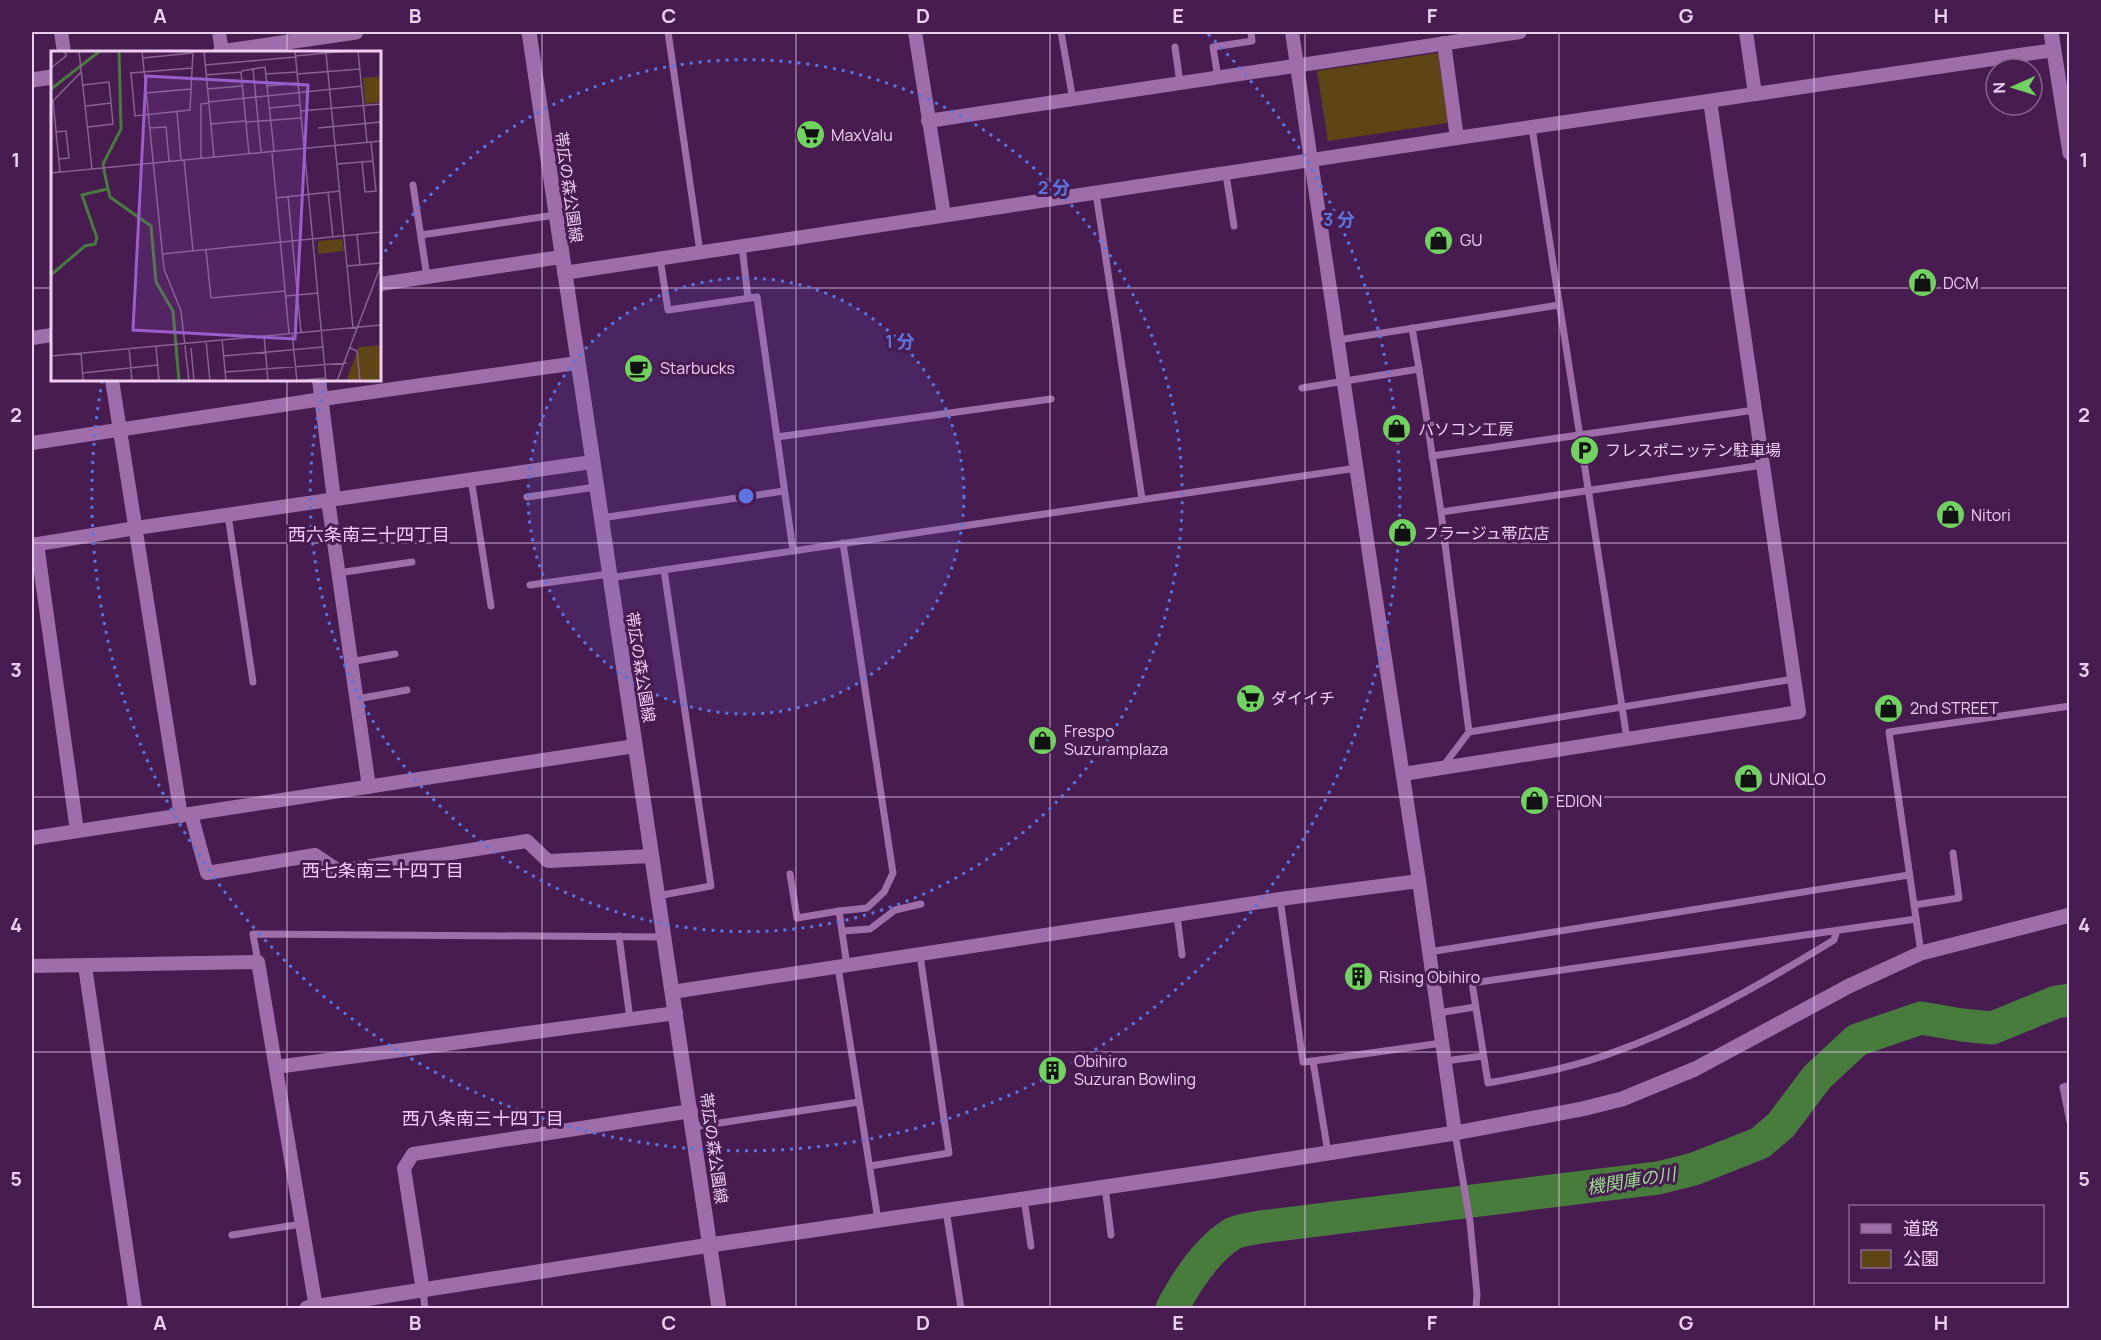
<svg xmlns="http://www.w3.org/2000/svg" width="2101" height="1340" viewBox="0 0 2101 1340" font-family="Manrope,'Noto Sans JP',sans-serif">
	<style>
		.green { fill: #5d4516 }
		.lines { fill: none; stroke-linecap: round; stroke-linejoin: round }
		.river { stroke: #477c3d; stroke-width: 33 }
		.lane { stroke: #9f6da9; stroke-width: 7 }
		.street { stroke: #9f6da9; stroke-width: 14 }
		.secondary { stroke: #9f6da9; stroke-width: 15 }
		.grid { fill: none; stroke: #eacfef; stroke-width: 1.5; stroke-opacity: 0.55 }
		.ring { fill: none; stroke: #5a75df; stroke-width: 3; stroke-dasharray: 3 6 }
		.labels { text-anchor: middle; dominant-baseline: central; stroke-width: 6; stroke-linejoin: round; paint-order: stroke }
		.poi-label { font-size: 16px; fill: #eacfef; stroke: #481b51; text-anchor: start }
		.street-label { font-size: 16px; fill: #eacfef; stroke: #481b51 }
		.neighbourhood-label { font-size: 18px; fill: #f4c8fc; stroke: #481b51 }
		.water-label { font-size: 18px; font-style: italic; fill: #96e089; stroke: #481b51 }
		.inset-river { fill: none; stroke: #477c3d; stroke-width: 3 }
		.inset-road { fill: none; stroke: #896390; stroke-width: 1.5 }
		.view { fill: #9c5dcd; fill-opacity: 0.15; stroke: #9c5dcd; stroke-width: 3 }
		.inset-edge { fill: none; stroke: #eacfef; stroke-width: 3 }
		.centre { fill: #5a75df; stroke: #481b51; stroke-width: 3 }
		.ring-label { font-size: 18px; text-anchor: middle; font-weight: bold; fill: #5a75df; stroke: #481b51; stroke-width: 6; stroke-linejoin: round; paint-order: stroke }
		.neatline { fill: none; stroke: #eacfef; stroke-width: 2 }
		.grid-label { font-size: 20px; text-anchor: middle; font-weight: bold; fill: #eacfef }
	</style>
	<rect width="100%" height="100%" fill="#481b51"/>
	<!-- green -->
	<path class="green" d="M 1438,53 L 1448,123 L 1328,141 L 1317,71 Z"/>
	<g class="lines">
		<!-- river -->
		<path class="river" d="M 1172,1308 C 1186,1282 1206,1250 1232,1234 C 1240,1230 1251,1229 1260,1227 L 1658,1178 L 1694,1169 L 1760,1143 L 1781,1125 L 1817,1077 L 1857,1040 L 1921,1018 L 1962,1025 L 1992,1028 L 2056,1002 L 2070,1000"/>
		<!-- lane -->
		<g class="lane">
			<path d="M 668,32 L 700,252"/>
			<path d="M 1061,32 L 1073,100"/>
			<path d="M 1175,47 L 1180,83"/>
			<path d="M 1218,78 L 1213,47 L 1252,41 L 1251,32"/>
			<path d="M 1532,128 L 1627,739"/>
			<path d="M 1226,174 L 1234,226"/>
			<path d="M 413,185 L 427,277"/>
			<path d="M 1096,193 L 1142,499"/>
			<path d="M 421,235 L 555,215"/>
			<path d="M 742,246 L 748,298"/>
			<path d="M 660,258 L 668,310 L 757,297 L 777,437"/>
			<path d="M 1412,328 L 1419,369"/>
			<path d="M 1338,340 L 1559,305"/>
			<path d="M 1302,388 L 1419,369 L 1441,512 L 1469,732 L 1444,765"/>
			<path d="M 1432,456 L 1755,410"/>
			<path d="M 471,479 L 491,606"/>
			<path d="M 527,497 L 596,487"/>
			<path d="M 1441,512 L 1763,465"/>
			<path d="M 228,515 L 253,682"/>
			<path d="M 601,518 L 784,491"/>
			<path d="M 843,543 L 893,873 L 884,892 L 867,908 L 839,911 L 847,966"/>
			<path d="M 793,551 L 777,437 L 1051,399"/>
			<path d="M 338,573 L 412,562"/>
			<path d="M 609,578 L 1357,468"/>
			<path d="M 530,585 L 609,574"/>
			<path d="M 350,662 L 395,654"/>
			<path d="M 357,699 L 407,690"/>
			<path d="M 1469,732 L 1794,679"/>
			<path d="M 790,874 L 797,918 L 839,911"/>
			<path d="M 657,896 L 711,886 L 664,570"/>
			<path d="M 1280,899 L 1303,1062 L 1313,1061"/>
			<path d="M 1914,905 L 1959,898 L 1953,853"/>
			<path d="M 1177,915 L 1182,955"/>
			<path d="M 1837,930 L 1834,940 C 1765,982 1693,1024 1617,1051 C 1576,1067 1531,1075 1488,1083 L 1472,983 L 1916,919"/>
			<path d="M 843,931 L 870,929 L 895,910 L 921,904"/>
			<path d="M 619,936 L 630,1019"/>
			<path d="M 1429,952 L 1909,875"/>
			<path d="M 1921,953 L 1889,732 L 2070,706"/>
			<path d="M 258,962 L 253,934 L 663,937"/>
			<path d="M 838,967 L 878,1220"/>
			<path d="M 1438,1013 L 1475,1007"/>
			<path d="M 1445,1061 L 1483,1056"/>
			<path d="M 2070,1085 L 2063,1087 L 2070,1122"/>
			<path d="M 693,1127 L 859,1102"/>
			<path d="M 1455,1133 L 1470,1222 L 1477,1294 L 1476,1308"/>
			<path d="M 1328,1153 L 1313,1061 L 1442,1043"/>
			<path d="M 870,1166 L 949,1153 L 920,955"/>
			<path d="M 1105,1187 L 1111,1235"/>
			<path d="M 1024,1199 L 1031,1246"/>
			<path d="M 946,1210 L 961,1308"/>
			<path d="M 232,1235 L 302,1224"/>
			<path d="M 423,1291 L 425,1308"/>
		</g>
		<!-- street -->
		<g class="street">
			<path d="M 61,32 L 64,52"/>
			<path d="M 219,32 L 222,52"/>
			<path d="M 915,32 L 944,215"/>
			<path d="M 1292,32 L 1373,580 L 1419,881 L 1455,1133"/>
			<path d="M 1746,32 L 1755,94"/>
			<path d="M 1444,43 L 1457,138"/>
			<path d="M 928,121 L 1520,32"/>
			<path d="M 564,273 L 1457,138 L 2054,50"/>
			<path d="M 380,284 L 561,257"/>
			<path d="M 32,338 L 52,335"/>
			<path d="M 112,380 L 181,816"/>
			<path d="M 319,380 L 334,499"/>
			<path d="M 32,443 L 322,399 L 577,363"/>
			<path d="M 328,500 L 369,787"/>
			<path d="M 37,544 L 77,831"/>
			<path d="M 32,545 L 136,528 L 592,462"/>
			<path d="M 1403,774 L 1799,712 L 1710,101"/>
			<path d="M 191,814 L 207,873 L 315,855 L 339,871 L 527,841 L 548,861 L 651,856"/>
			<path d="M 32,838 L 635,746"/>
			<path d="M 32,966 L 258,962 L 316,1308"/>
			<path d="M 85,966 L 135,1308"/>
			<path d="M 672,992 L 1280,899 L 1419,881"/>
			<path d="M 276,1067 L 676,1013"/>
			<path d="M 423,1291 L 404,1168 L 413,1154 L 691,1111"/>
		</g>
		<!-- secondary -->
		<g class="secondary">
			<path d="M 529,32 L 719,1308"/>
			<path d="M 2051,32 L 2070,153"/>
			<path d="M 220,52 L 356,32"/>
			<path d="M 32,80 L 52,77"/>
			<path d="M 307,1308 L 710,1245 L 1214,1171 L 1455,1133 L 1582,1109 L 1622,1099 L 1695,1069 L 1849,986 L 1921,953 L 2070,915"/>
		</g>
	</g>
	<!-- grid -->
	<path class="grid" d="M 287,32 L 287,52M 542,32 L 542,1308M 796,32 L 796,1308M 1050,32 L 1050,1308M 1305,32 L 1305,1308M 1559,32 L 1559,1308M 1814,32 L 1814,1308M 32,288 L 52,288M 380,288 L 2070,288M 287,380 L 287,1308M 32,543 L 2070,543M 32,797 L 2070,797M 32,1052 L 2070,1052"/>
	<!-- distance rings -->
	<circle cx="746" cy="496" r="218" fill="#5a75df" fill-opacity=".12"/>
	<g class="ring">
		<circle cx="746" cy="496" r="218"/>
		<path d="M380 259A436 436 0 1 1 325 383"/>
		<path d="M1208 34A654 654 0 1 1 102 382"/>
	</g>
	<!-- icons -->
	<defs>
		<symbol id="supermarket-disc" viewBox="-11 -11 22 22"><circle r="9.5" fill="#70d35f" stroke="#481b51"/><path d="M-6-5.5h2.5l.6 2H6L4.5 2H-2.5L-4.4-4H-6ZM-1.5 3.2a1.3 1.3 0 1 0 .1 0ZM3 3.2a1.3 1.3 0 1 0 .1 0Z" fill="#111"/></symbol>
		<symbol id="shop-disc" viewBox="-11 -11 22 22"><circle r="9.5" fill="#70d35f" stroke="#481b51"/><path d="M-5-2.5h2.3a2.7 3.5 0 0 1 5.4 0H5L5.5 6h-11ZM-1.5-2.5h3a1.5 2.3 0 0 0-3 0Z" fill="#111"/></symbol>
		<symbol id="cafe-disc" viewBox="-11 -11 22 22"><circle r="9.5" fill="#70d35f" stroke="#481b51"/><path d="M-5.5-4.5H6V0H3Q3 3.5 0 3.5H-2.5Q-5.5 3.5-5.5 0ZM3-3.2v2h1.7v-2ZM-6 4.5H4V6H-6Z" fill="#111"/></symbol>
		<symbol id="parking-disc" viewBox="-11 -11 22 22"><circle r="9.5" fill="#70d35f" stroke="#481b51"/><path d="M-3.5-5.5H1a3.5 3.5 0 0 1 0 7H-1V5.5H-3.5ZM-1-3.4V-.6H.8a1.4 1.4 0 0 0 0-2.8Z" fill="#111"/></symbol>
		<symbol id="building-disc" viewBox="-11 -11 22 22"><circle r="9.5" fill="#70d35f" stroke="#481b51"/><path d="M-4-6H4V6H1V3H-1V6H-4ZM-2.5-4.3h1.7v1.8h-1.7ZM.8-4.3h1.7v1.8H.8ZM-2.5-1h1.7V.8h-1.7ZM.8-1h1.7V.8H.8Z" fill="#111"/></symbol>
	</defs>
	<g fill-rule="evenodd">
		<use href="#supermarket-disc" x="794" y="118" width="33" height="33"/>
		<use href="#shop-disc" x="1422" y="224" width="33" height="33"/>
		<use href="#shop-disc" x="1906" y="266" width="33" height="33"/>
		<use href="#cafe-disc" x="622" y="352" width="33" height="33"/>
		<use href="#shop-disc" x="1380" y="412" width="33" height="33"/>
		<use href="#parking-disc" x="1568" y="434" width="33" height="33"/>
		<use href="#shop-disc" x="1934" y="498" width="33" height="33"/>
		<use href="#shop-disc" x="1386" y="516" width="33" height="33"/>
		<use href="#supermarket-disc" x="1234" y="682" width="33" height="33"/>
		<use href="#shop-disc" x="1872" y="692" width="33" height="33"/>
		<use href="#shop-disc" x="1026" y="724" width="33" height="33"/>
		<use href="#shop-disc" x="1732" y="762" width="33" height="33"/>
		<use href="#shop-disc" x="1518" y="784" width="33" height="33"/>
		<use href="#building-disc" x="1342" y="960" width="33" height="33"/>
		<use href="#building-disc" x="1036" y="1054" width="33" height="33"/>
	</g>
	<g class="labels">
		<!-- poi labels -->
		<g class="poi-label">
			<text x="831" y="135">MaxValu</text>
			<text x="1460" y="240">GU</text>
			<text x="1943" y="283">DCM</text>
			<text x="660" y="368">Starbucks</text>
			<text x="1418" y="429">パソコン工房</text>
			<text x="1605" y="450">フレスポニッテン駐車場</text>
			<text x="1971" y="515">Nitori</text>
			<text x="1423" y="533">フラージュ帯広店</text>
			<text x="1271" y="698">ダイイチ</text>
			<text x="1910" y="708">2nd STREET</text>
			<text x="1064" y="731">Frespo<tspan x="1064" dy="18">Suzuramplaza</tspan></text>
			<text x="1769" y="779">UNIQLO</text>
			<text x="1556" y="801">EDION</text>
			<text x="1379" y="977">Rising Obihiro</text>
			<text x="1074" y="1061">Obihiro<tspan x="1074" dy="18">Suzuran Bowling</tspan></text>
		</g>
		<!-- street labels -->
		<g class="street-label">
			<text transform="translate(569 187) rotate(82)">帯広の森公園線</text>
			<text transform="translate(641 667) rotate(81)">帯広の森公園線</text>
			<text transform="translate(714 1148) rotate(82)">帯広の森公園線</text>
		</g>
		<!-- neighbourhood labels -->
		<g class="neighbourhood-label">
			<text x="369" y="534">西六条南三十四丁目</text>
			<text x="383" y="870">西七条南三十四丁目</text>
			<text x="483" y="1118">西八条南三十四丁目</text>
		</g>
		<!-- water labels -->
		<g class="water-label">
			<text transform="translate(1631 1180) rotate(-9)">機関庫の川</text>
		</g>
	</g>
	<!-- overview -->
	<g transform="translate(51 51)">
		<rect width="330" height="330" fill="#481b51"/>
		<path d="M 330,25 L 330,51 L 314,53 L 312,27 ZM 291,188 L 293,200 L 267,203 L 267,190 ZM 330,294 L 330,330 L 295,330 L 308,296 Z" fill="#5d4516"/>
		<path class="inset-river" d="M 68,0 L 70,78 L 52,113 L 54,124 L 59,146 L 100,175 L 105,231 L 122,260 L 128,330M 0,38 L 49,0M 1,223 L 34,195 L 44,193 L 46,187 L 31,144 L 56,138"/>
		<path class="inset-road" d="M 28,0 L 41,118M 91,0 L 113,218 L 130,260 L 138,330M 153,0 L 163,106M 244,0 L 275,330M 307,0 L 316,91M 275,2 L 302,277M 244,5 L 297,0M 92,7 L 141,2M 154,14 L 244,6M 0,17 L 15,5 L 14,0M 141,17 L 80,22 L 84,65 L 139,59 L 142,0M 202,17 L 210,101M 190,20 L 214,16 L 223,100M 215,23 L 246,21M 246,23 L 309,18M 155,24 L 190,21 L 198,103M 32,34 L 58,31 L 62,73 L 37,76M 216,35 L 247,32M 156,38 L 191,35M 95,42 L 140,38M 2,50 L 9,121M 1,51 L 30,21M 157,51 L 311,35M 35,55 L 60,52M 218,57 L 249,54M 126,60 L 130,109M 250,60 L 330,53M 195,71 L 250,67M 160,73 L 194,70M 98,77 L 115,76 L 118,110M 267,77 L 330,71M 5,81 L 15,80 L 18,107 L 7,108M 221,102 L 238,282M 150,107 L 150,53 L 158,52M 133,109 L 142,200M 311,111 L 314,141 L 325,140 L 320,91M 286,113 L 322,110M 0,122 L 330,90M 277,141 L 282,186M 237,145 L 250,281M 225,147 L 289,140M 306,184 L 309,214M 155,199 L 160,247 L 234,240M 111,203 L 330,181M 296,215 L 330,212M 235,245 L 267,242M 241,282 L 246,330M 213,284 L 217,330M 171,288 L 175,330M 155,290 L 159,330M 105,295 L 108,330M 78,297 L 81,330M 140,297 L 143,330M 299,297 L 306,300 L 309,330M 30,302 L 32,330M 0,305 L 330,274M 173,305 L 272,296M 174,321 L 296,312M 31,322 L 107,314M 242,330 L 275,327M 286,330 L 330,214"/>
		<path class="view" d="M 95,25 L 257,34 L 244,288 L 82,279 Z"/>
		<rect width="330" height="330" class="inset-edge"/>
	</g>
	<circle cx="746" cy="496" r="9" class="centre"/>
	<g class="ring-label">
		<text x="1054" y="194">2 分</text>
		<text x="1339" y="226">3 分</text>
		<text x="900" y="348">1 分</text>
	</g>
	<!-- border -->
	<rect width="2101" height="1340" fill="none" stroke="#481b51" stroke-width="66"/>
	<!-- legend -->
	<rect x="1849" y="1205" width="195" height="78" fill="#481b51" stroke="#896390" stroke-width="1.5"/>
	<rect x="1861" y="1224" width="30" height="9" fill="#9f6da9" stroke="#896390" stroke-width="1.5"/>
	<text x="1903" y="1235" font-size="18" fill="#eacfef">道路</text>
	<rect x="1861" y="1250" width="30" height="18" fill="#5d4516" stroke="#896390" stroke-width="1.5"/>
	<text x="1903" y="1265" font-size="18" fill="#eacfef">公園</text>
	<!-- north arrow -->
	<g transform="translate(2014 87) rotate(267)"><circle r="28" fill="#481b51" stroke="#896390" stroke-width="1.5"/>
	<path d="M0-4.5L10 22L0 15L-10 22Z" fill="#70d35f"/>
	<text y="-9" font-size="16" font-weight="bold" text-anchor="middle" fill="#eacfef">N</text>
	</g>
	<rect x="33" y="33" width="2035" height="1274" class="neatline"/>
	<g class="grid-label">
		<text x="160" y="23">A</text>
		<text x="415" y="23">B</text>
		<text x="669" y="23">C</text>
		<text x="923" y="23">D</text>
		<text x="1178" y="23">E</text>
		<text x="1432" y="23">F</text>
		<text x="1686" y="23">G</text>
		<text x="1941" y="23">H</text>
		<text x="16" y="167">1</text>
		<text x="2084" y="167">1</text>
		<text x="16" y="422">2</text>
		<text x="2084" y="422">2</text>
		<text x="16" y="677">3</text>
		<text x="2084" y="677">3</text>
		<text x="16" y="932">4</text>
		<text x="2084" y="932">4</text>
		<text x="16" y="1186">5</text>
		<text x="2084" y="1186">5</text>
		<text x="160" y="1330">A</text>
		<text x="415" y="1330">B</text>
		<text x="669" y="1330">C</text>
		<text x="923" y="1330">D</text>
		<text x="1178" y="1330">E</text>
		<text x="1432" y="1330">F</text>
		<text x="1686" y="1330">G</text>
		<text x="1941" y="1330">H</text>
	</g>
</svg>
